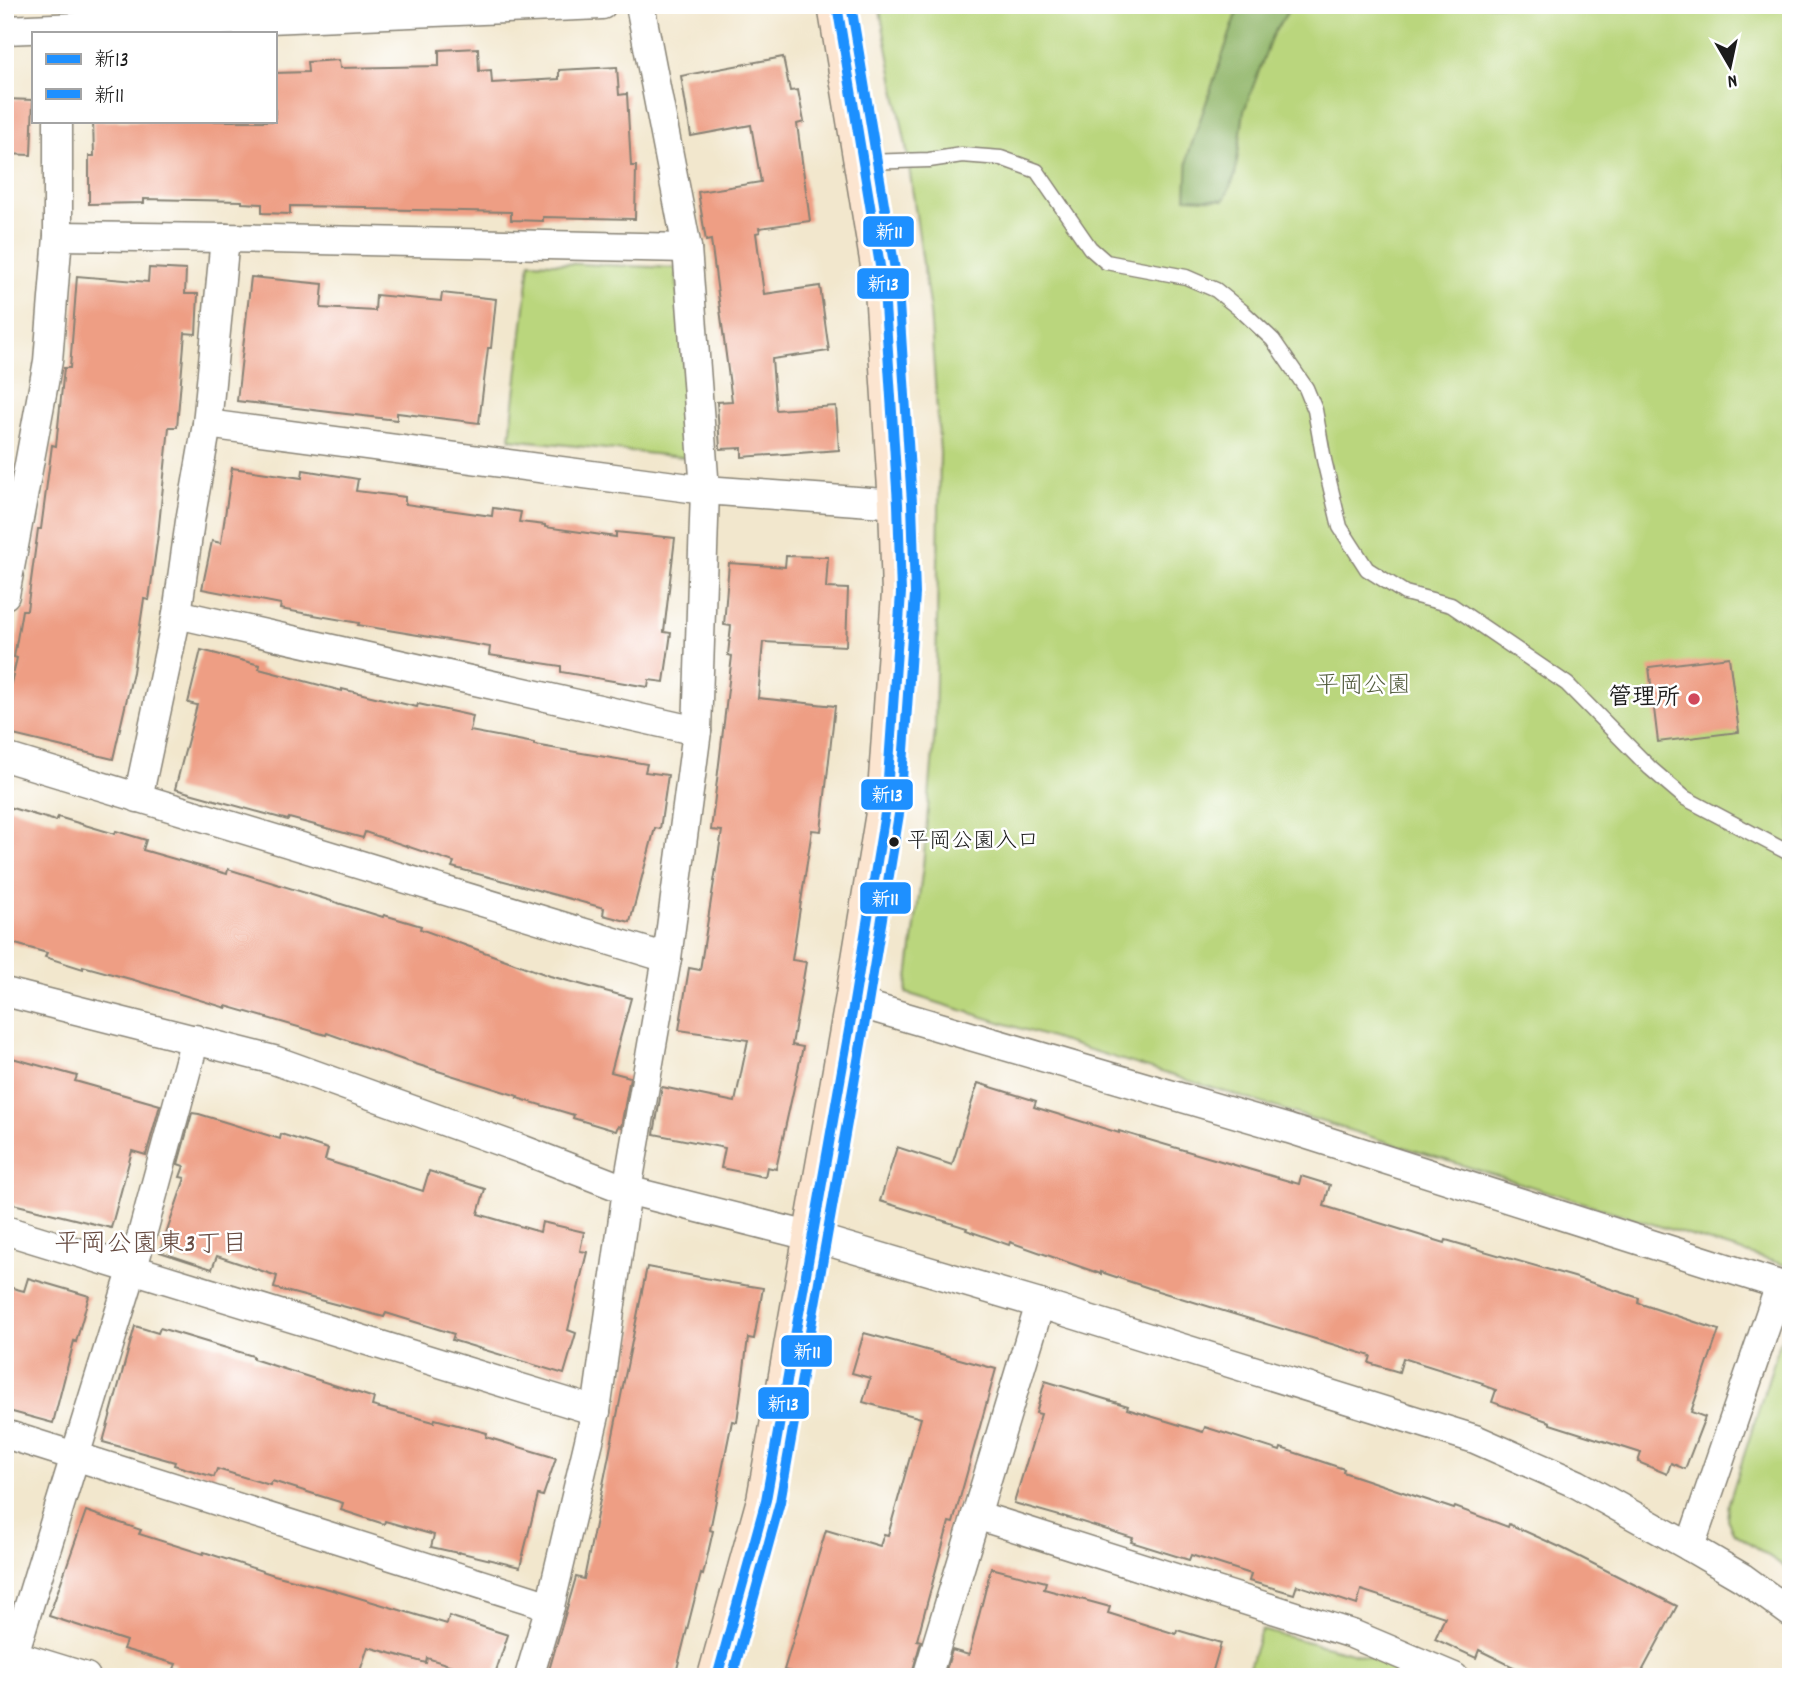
<svg xmlns="http://www.w3.org/2000/svg" width="1796" height="1682" viewBox="0 0 1796 1682" font-family="Dekko,'Klee One',sans-serif">
	<style>
		.green { fill: #bad67d; stroke: #6b794c; stroke-width: 2 }
		.forest { fill: #93b76c; stroke: #586a44; stroke-width: 2 }
		.building { fill: #ee9e84 }
		.lines { fill: none; stroke-linecap: round; stroke-linejoin: round }
		.lane-casing { stroke: #878274; stroke-width: 17 }
		.street-casing { stroke: #878274; stroke-width: 31 }
		.secondary-casing { stroke: #878274; stroke-width: 41 }
		.lane { stroke: #fff; stroke-width: 14 }
		.street { stroke: #fff; stroke-width: 28 }
		.secondary { stroke: #fce5d0; stroke-width: 38 }
		.bus-1-casing { stroke: #fff; stroke-width: 16 }
		.bus-2-casing { stroke: #fff; stroke-width: 16 }
		.bus-1 { stroke: #1e90ff; stroke-width: 10 }
		.bus-2 { stroke: #1e90ff; stroke-width: 10 }
		.poi-dot { fill: #d1495b; stroke: #fff; stroke-width: 2.5 }
		.bus-dot { fill: #1c1c1c; stroke: #fff; stroke-width: 2.5 }
		.labels { text-anchor: middle; dominant-baseline: central; stroke-width: 5; stroke-linejoin: round; paint-order: stroke }
		.bus-label { font-size: 22px; fill: #1c1c1c; stroke: #fff; text-anchor: start }
		.park-label { font-size: 24px; fill: #535d3e; stroke: #fff }
		.poi-label { font-size: 24px; font-weight: bold; fill: #1c1c1c; stroke: #fff; text-anchor: end }
		.neighbourhood-label { font-size: 26px; fill: #664a40; stroke: #fff }
		.line-badge { stroke: #fff; stroke-width: 2.5 }
		.badge-label { font-size: 19px; text-anchor: middle; font-weight: bold; fill: #fff }
	</style>
	<rect width="100%" height="100%" fill="#fff"/>
	<filter id="ink" filterUnits="userSpaceOnUse"><feTurbulence type="fractalNoise" baseFrequency=".0143" numOctaves="2"/><feDisplacementMap in="SourceGraphic" scale="14" xChannelSelector="R" yChannelSelector="G"/><feConvolveMatrix kernelMatrix="1 2 1 2 8 2 1 2 1" color-interpolation-filters="sRGB"/></filter>
	<filter id="wash" filterUnits="userSpaceOnUse"><feTurbulence type="fractalNoise" baseFrequency=".00686" numOctaves="4" result="noise"/><feDisplacementMap in="SourceGraphic" scale="28" xChannelSelector="R" yChannelSelector="G"/><feGaussianBlur stdDeviation="1.57" result="paint"/><feColorMatrix in="noise" values="0 0 0 0 0 0 0 0 0 0 0 0 0 0 0 0 0 1.4 0 .05"/><feComposite in="paint" operator="in"/></filter>
	<g filter="url(#wash)">
		<rect width="100%" height="100%" fill="#f2e7cd"/>
		<!-- green -->
		<g class="green">
			<path d="M 879,5 L 1791,5 L 1791,1267 L 906,993 L 923,866 L 935,729 L 940,453 L 930,312 L 906,146 Z"/>
			<path d="M 530,262 L 676,268 L 691,458 L 510,439 Z"/>
			<path d="M 1791,1308 L 1791,1571 L 1733,1532 L 1727,1519 L 1729,1502 Z"/>
			<path d="M 1261,1630 L 1372,1658 L 1418,1677 L 1246,1677 Z"/>
		</g>
		<!-- forest -->
		<path class="forest" d="M 1240,5 L 1292,5 L 1272,36 L 1244,111 L 1235,176 L 1224,200 L 1186,198 L 1188,155 Z"/>
		<g id="blocks">
			<!-- building -->
			<g class="building">
				<path d="M 478,48 L 479,71 L 491,70 L 492,83 L 559,79 L 559,70 L 617,67 L 619,95 L 627,94 L 631,166 L 636,166 L 635,219 L 543,217 L 543,221 L 511,220 L 511,212 L 367,209 L 367,207 L 290,206 L 290,214 L 262,213 L 262,204 L 242,203 L 242,201 L 144,199 L 144,203 L 89,204 L 89,156 L 94,156 L 93,121 L 275,121 L 275,73 L 308,72 L 307,62 L 339,60 L 340,68 L 439,66 L 439,50 Z"/>
				<path d="M 783,57 L 790,91 L 798,90 L 804,122 L 797,124 L 810,221 L 759,228 L 760,232 L 756,233 L 764,294 L 820,286 L 829,351 L 772,359 L 776,410 L 836,406 L 839,450 L 742,457 L 742,448 L 720,449 L 717,402 L 732,401 L 711,240 L 706,241 L 698,192 L 761,182 L 751,125 L 691,136 L 681,76 Z"/>
				<path d="M 5,99 L 33,100 L 31,155 L 5,154 Z"/>
				<path d="M 149,268 L 186,270 L 185,294 L 198,294 L 196,334 L 185,333 L 177,427 L 169,427 L 158,535 L 149,600 L 144,599 L 133,672 L 113,759 L 5,733 L 5,708 L 17,658 L 14,657 L 22,610 L 27,610 L 38,529 L 41,529 L 52,445 L 56,446 L 64,368 L 70,368 L 77,276 L 148,282 Z"/>
				<path d="M 251,277 L 323,284 L 321,308 L 375,311 L 376,295 L 441,301 L 442,293 L 496,299 L 491,348 L 488,348 L 479,423 L 397,413 L 397,420 L 237,401 Z"/>
				<path d="M 232,468 L 302,478 L 303,470 L 358,479 L 356,491 L 405,497 L 405,504 L 492,516 L 493,508 L 521,512 L 519,522 L 545,525 L 545,527 L 616,537 L 616,532 L 675,538 L 664,632 L 671,633 L 664,682 L 649,680 L 648,687 L 561,672 L 561,666 L 489,655 L 490,647 L 358,625 L 359,623 L 280,609 L 281,604 L 202,589 L 212,541 L 221,543 Z"/>
				<path d="M 786,556 L 828,557 L 826,588 L 848,589 L 846,646 L 763,642 L 758,698 L 835,706 L 821,831 L 812,830 L 792,960 L 806,962 L 792,1045 L 803,1047 L 776,1169 L 767,1167 L 765,1177 L 721,1168 L 725,1148 L 654,1134 L 662,1087 L 735,1102 L 748,1040 L 679,1030 L 689,968 L 700,970 L 722,831 L 711,830 L 732,656 L 728,655 L 731,626 L 724,625 L 729,563 L 785,567 Z"/>
				<path d="M 201,650 L 260,665 L 259,669 L 342,691 L 342,689 L 417,707 L 418,704 L 473,716 L 470,731 L 534,743 L 534,745 L 647,764 L 645,772 L 668,775 L 660,829 L 655,828 L 630,922 L 603,915 L 604,908 L 452,867 L 454,862 L 365,832 L 363,838 L 289,818 L 288,820 L 175,789 L 197,705 L 188,703 Z"/>
				<path d="M 1729,657 L 1739,732 L 1658,742 L 1649,667 Z"/>
				<path d="M 5,806 L 56,821 L 58,817 L 115,834 L 116,831 L 146,840 L 143,850 L 227,874 L 228,869 L 383,917 L 384,915 L 421,926 L 420,929 L 550,976 L 631,998 L 611,1072 L 630,1077 L 621,1127 L 618,1126 L 616,1131 L 573,1118 L 574,1115 L 517,1098 L 518,1096 L 406,1061 L 327,1033 L 326,1035 L 226,1006 L 226,1008 L 134,980 L 83,966 L 83,969 L 45,957 L 47,953 L 5,941 Z"/>
				<path d="M 5,1056 L 77,1076 L 75,1081 L 160,1105 L 146,1155 L 132,1151 L 111,1228 L 5,1202 Z"/>
				<path d="M 978,1083 L 1036,1101 L 1034,1107 L 1119,1133 L 1119,1131 L 1299,1184 L 1301,1176 L 1330,1185 L 1324,1206 L 1445,1243 L 1446,1240 L 1574,1277 L 1639,1298 L 1638,1303 L 1719,1330 L 1691,1412 L 1705,1417 L 1685,1469 L 1671,1463 L 1667,1474 L 1638,1462 L 1641,1453 L 1550,1424 L 1550,1422 L 1492,1402 L 1496,1390 L 1482,1385 L 1483,1383 L 1403,1358 L 1399,1372 L 1369,1363 L 1371,1356 L 1158,1291 L 1101,1272 L 1101,1274 L 1010,1242 L 1009,1245 L 966,1230 L 967,1228 L 880,1201 L 897,1147 L 952,1165 Z"/>
				<path d="M 192,1113 L 199,1114 L 280,1139 L 281,1134 L 328,1149 L 325,1160 L 423,1191 L 429,1171 L 485,1189 L 478,1214 L 540,1232 L 542,1222 L 584,1232 L 580,1251 L 587,1252 L 568,1330 L 576,1333 L 564,1374 L 452,1340 L 454,1334 L 386,1313 L 384,1317 L 274,1288 L 277,1276 L 217,1256 L 212,1269 L 160,1252 L 185,1178 L 180,1177 L 184,1166 L 178,1164 Z"/>
				<path d="M 647,1267 L 731,1283 L 763,1288 L 754,1339 L 748,1338 L 737,1422 L 732,1421 L 710,1530 L 713,1531 L 703,1575 L 701,1574 L 675,1677 L 547,1677 L 576,1577 L 584,1579 Z"/>
				<path d="M 28,1278 L 89,1296 L 76,1342 L 74,1341 L 53,1423 L 5,1410 L 5,1286 L 24,1291 Z"/>
				<path d="M 135,1326 L 158,1333 L 160,1328 L 253,1356 L 253,1359 L 374,1398 L 372,1406 L 434,1422 L 435,1419 L 487,1433 L 486,1437 L 556,1458 L 543,1496 L 538,1495 L 520,1567 L 458,1552 L 458,1553 L 431,1547 L 434,1535 L 385,1521 L 384,1524 L 341,1510 L 343,1503 L 272,1481 L 270,1485 L 217,1469 L 214,1477 L 174,1465 L 175,1462 L 103,1442 Z"/>
				<path d="M 864,1333 L 996,1369 L 953,1523 L 949,1522 L 917,1640 L 921,1641 L 911,1677 L 809,1677 L 784,1670 L 826,1530 L 880,1546 L 884,1534 L 888,1535 L 921,1418 L 863,1402 L 870,1378 L 852,1373 Z"/>
				<path d="M 1045,1381 L 1128,1406 L 1127,1409 L 1203,1432 L 1205,1427 L 1280,1451 L 1281,1448 L 1344,1469 L 1343,1472 L 1454,1509 L 1455,1507 L 1508,1527 L 1509,1524 L 1562,1548 L 1677,1606 L 1639,1677 L 1534,1677 L 1479,1650 L 1476,1658 L 1435,1639 L 1445,1617 L 1361,1590 L 1357,1605 L 1297,1585 L 1294,1594 L 1249,1581 L 1251,1574 L 1191,1555 L 1189,1560 L 1131,1542 L 1133,1538 L 1063,1516 L 1063,1517 L 1014,1503 L 1041,1414 L 1036,1413 Z"/>
				<path d="M 86,1511 L 141,1530 L 139,1534 L 203,1554 L 204,1552 L 274,1575 L 329,1589 L 447,1624 L 449,1616 L 508,1635 L 494,1677 L 487,1677 L 427,1658 L 426,1663 L 368,1647 L 358,1677 L 201,1677 L 174,1669 L 176,1664 L 123,1649 L 126,1641 L 49,1616 Z"/>
				<path d="M 991,1568 L 1046,1582 L 1044,1589 L 1110,1607 L 1108,1613 L 1176,1634 L 1177,1630 L 1221,1643 L 1211,1677 L 944,1677 L 952,1650 L 969,1655 Z"/>
			</g>
		</g>
	</g>
	<g filter="url(#ink)">
		<use href="#blocks" fill-opacity="0" stroke="#878274" stroke-width="2"/>
		<g class="lines">
			<defs>
				<path id="lane" d="M 864,162 L 929,160 L 962,155 L 1001,158 L 1037,171 L 1090,248 L 1106,262 L 1186,277 L 1216,290 L 1242,311 L 1273,340 L 1306,388 L 1315,410 L 1324,460 L 1340,527 L 1367,569 L 1405,593 L 1451,605 L 1567,684 L 1650,768 L 1685,798 L 1791,854"/>
				<g id="street">
					<path d="M 5,30 L 602,5"/>
					<path d="M 58,236 L 225,238 L 687,248"/>
					<path d="M 207,424 L 705,490 L 898,504"/>
					<path d="M 5,595 L 48,361 L 58,236 L 58,121"/>
					<path d="M 177,614 L 697,731"/>
					<path d="M 5,757 L 667,958"/>
					<path d="M 138,798 L 177,614 L 190,521 L 207,424 L 225,238"/>
					<path d="M 5,992 L 274,1060 L 521,1149 L 627,1190 L 813,1237 L 1040,1304 L 1475,1439 L 1577,1484 L 1690,1547 L 1743,1578 L 1791,1613"/>
					<path d="M 854,1002 L 1289,1129 L 1780,1285 L 1690,1547"/>
					<path d="M 5,1230 L 596,1411"/>
					<path d="M 5,1434 L 550,1606"/>
					<path d="M 976,1515 L 1352,1634 L 1454,1677"/>
					<path d="M 5,1652 L 86,1677"/>
					<path d="M 14,1654 L 133,1268 L 195,1039"/>
					<path d="M 529,1677 L 550,1606 L 596,1411 L 627,1190 L 667,958 L 697,731 L 705,490 L 687,248 L 640,5"/>
					<path d="M 927,1677 L 1040,1304"/>
				</g>
				<path id="secondary" d="M 717,1677 L 766,1500 L 854,1002 L 886,807 L 901,593 L 898,504 L 884,290 L 837,5"/>
			</defs>
			<!-- lane casing -->
			<use href="#lane" class="lane-casing"/>
			<!-- street casing -->
			<use href="#street" class="street-casing"/>
			<!-- secondary casing -->
			<use href="#secondary" class="secondary-casing"/>
			<!-- lane -->
			<use href="#lane" class="lane"/>
			<!-- street -->
			<use href="#street" class="street"/>
			<!-- secondary -->
			<use href="#secondary" class="secondary"/>
			<defs>
				<path id="bus-1" d="M 717,1677 L 766,1500 L 854,1002 L 886,807 L 901,593 L 898,504 L 884,290 L 837,5"/>
				<path id="bus-2" d="M 732,1677 L 780,1502 L 868,1004 L 900,808 L 915,594 L 912,503 L 898,288 L 851,5"/>
			</defs>
			<!-- bus-1 casing -->
			<use href="#bus-1" class="bus-1-casing"/>
			<!-- bus-2 casing -->
			<use href="#bus-2" class="bus-2-casing"/>
			<!-- bus-1 -->
			<use href="#bus-1" class="bus-1"/>
			<!-- bus-2 -->
			<use href="#bus-2" class="bus-2"/>
		</g>
	</g>
	<!-- markers -->
	<circle class="poi-dot" cx="1694" cy="699" r="7"/>
	<circle class="bus-dot" cx="894" cy="842" r="6"/>
	<g class="labels">
		<!-- bus labels -->
		<g class="bus-label">
			<text x="907" y="842">平岡公園入口</text>
		</g>
		<!-- park labels -->
		<g class="park-label">
			<text x="1363" y="687">平岡公園</text>
		</g>
		<!-- poi labels -->
		<g class="poi-label">
			<text x="1680" y="699">管理所</text>
		</g>
		<!-- neighbourhood labels -->
		<g class="neighbourhood-label">
			<text x="151" y="1245">平岡公園東3丁目</text>
		</g>
	</g>
	<g class="line-badge">
		<rect x="862" y="215" width="53" height="33" rx="7" fill="#1e90ff"/>
		<rect x="856" y="267" width="54" height="33" rx="7" fill="#1e90ff"/>
		<rect x="860" y="778" width="54" height="33" rx="7" fill="#1e90ff"/>
		<rect x="859" y="881" width="53" height="34" rx="7" fill="#1e90ff"/>
		<rect x="780" y="1334" width="53" height="34" rx="7" fill="#1e90ff"/>
		<rect x="757" y="1386" width="53" height="34" rx="7" fill="#1e90ff"/>
	</g>
	<g class="badge-label">
		<text x="889" y="238">新11</text>
		<text x="883" y="290">新13</text>
		<text x="887" y="801">新13</text>
		<text x="885" y="905">新11</text>
		<text x="807" y="1358">新11</text>
		<text x="783" y="1410">新13</text>
	</g>
	<!-- margin -->
	<rect width="1796" height="1682" fill="none" stroke="#fff" stroke-width="28"/>
	<!-- legend -->
	<rect x="32" y="32" width="245" height="91" fill="#ffffff" stroke="#a4a4a4" stroke-width="2"/>
	<rect x="46" y="54" width="35" height="10" fill="#1e90ff" stroke="#a4a4a4" stroke-width="2"/>
	<text x="94" y="66" font-size="21" fill="#1c1c1c">新13</text>
	<rect x="46" y="89" width="35" height="10" fill="#1e90ff" stroke="#a4a4a4" stroke-width="2"/>
	<text x="94" y="102" font-size="21" fill="#1c1c1c">新11</text>
	<!-- north arrow -->
	<g transform="translate(1730 66) rotate(171)" stroke="#ffffff" stroke-width="5" paint-order="stroke">
	<path d="M0-5L12 26L0 18L-12 26Z" fill="#1c1c1c"/>
	<text y="-10" font-size="19" font-weight="bold" text-anchor="middle" fill="#1c1c1c">N</text>
	</g>
</svg>
